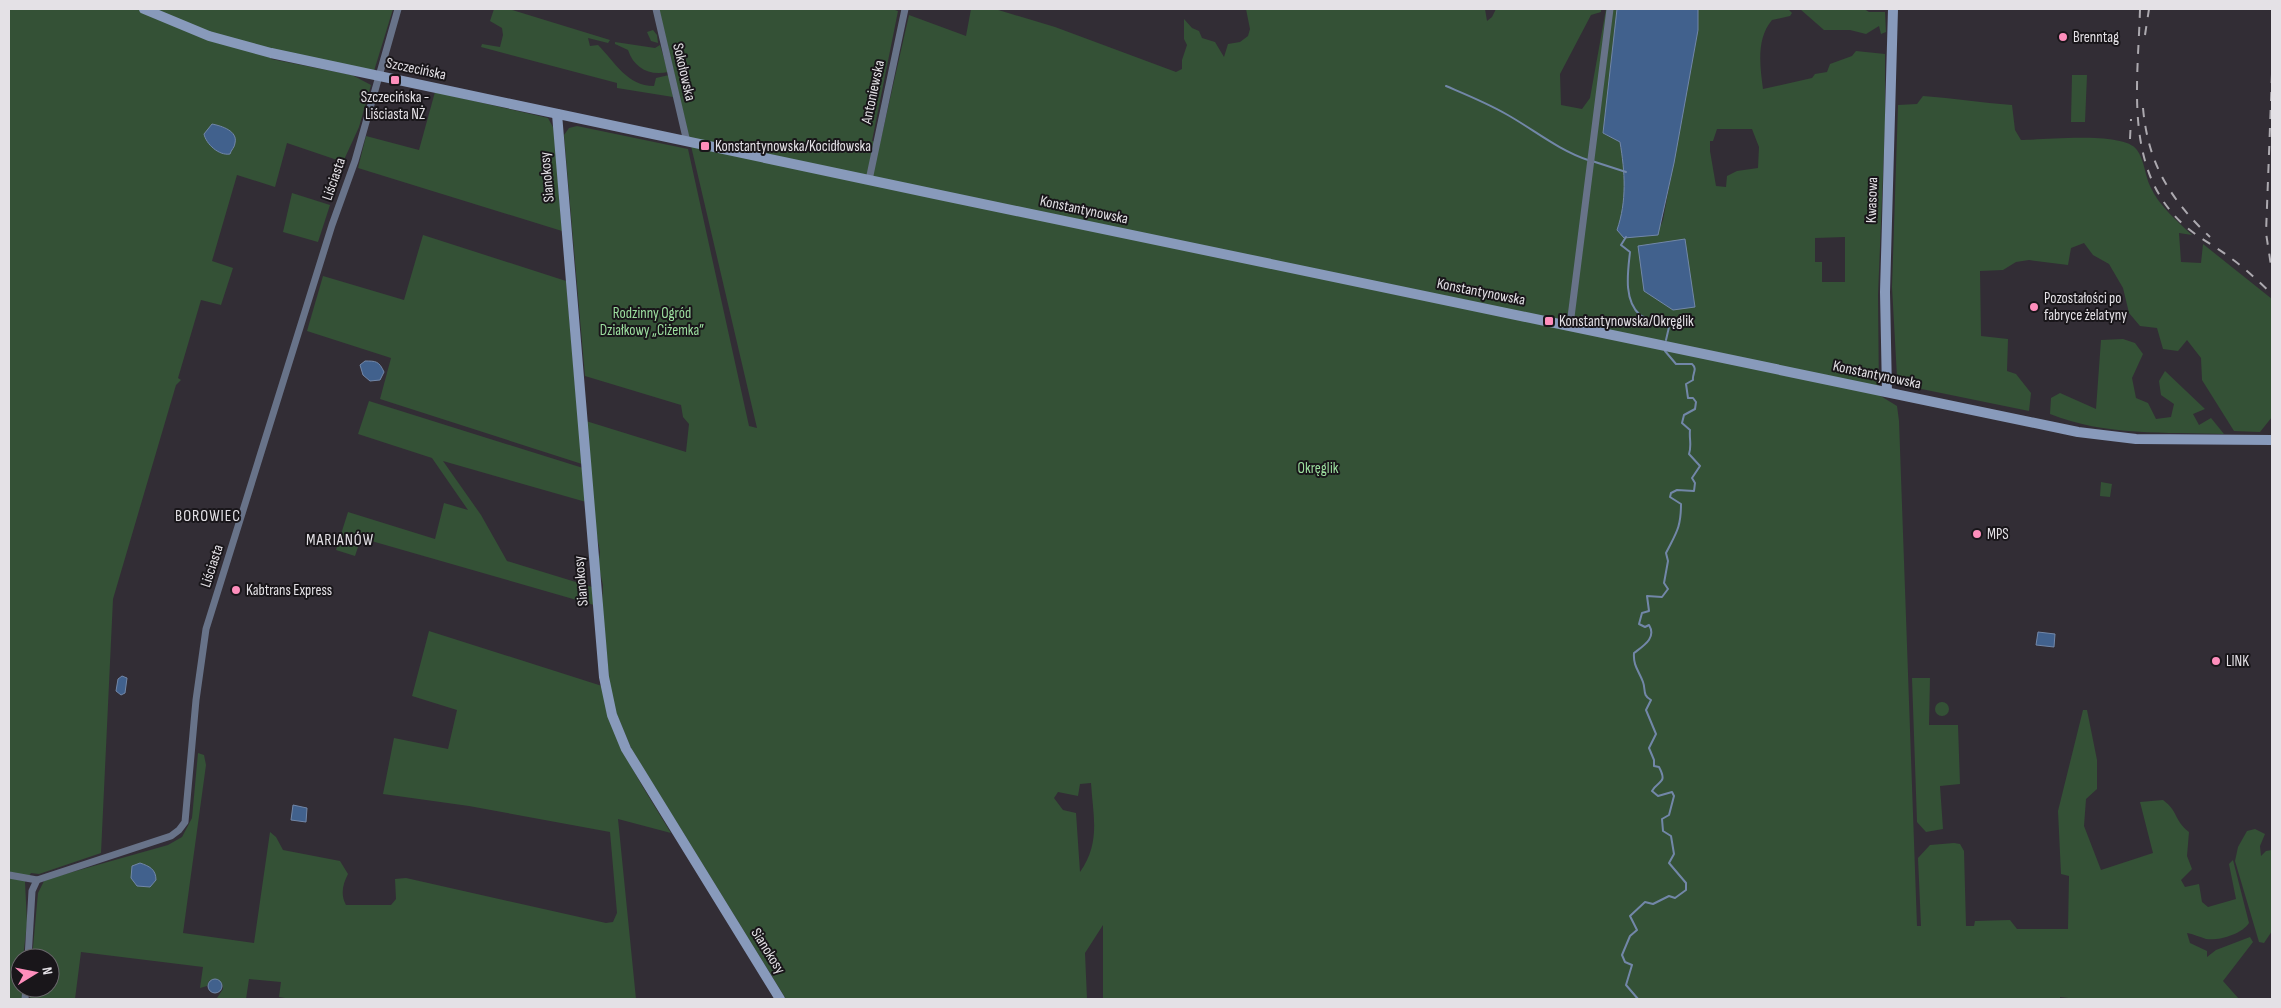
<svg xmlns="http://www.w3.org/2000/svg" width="2281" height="1008" viewBox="0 0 2281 1008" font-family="'Sofia Sans Condensed',sans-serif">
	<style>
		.green { fill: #345136; fill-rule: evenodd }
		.water { fill: #41618d; stroke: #7287a8 }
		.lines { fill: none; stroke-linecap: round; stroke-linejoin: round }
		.stream { stroke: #7287a8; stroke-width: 2 }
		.street { stroke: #687389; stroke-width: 7 }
		.secondary { stroke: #889abb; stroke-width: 10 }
		.rail { stroke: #aca9af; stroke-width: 2; stroke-dasharray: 9 9; stroke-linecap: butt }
		.poi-dot { fill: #fe8ebc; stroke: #19161a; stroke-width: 2 }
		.labels { text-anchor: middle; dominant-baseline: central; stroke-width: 4; stroke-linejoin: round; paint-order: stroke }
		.poi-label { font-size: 15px; fill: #e4e1e6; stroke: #19161a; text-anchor: start }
		.street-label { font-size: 15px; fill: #e4e1e6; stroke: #19161a }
		.park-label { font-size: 15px; fill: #9cde9f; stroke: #19161a }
		.neighbourhood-label { font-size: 16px; letter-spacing: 1px; fill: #e4e1e6; stroke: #19161a }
	</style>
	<rect width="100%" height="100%" fill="#322d35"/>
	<!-- green -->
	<g class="green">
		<path d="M 9,9 L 393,9 L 374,71 L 273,51 L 271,59 L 352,75 L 371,85 L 359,127 L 343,162 L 287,143 L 275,187 L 237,175 L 212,261 L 233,268 L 221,305 L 201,300 L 178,378 L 181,380 L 176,385 L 113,599 L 101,853 L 39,874 L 31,873 L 25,882 L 27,923 L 23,958 L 20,958 L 22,999 L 9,999 Z"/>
		<path d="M 494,9 L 509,9 L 610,40 L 608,43 L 588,38 L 590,46 L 598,45 C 615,62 627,86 654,86 L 656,78 L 669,75 L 673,97 L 617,88 L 617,83 L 481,47 L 482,44 L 500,47 L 503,35 L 502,28 L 490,21 Z"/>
		<path d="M 659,9 L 892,9 L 898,11 L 872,141 L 880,143 L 909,15 L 966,36 L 971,9 L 995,9 L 1055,27 L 1176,72 L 1182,69 L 1182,60 L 1187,45 L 1184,39 L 1184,19 L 1192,28 L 1199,31 L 1202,38 L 1215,42 L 1224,57 L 1228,44 L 1240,42 L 1248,36 L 1250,29 L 1246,9 L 1485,9 L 1487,21 L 1492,17 L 1496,9 L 1601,9 L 1601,12 L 1591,15 L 1560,74 L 1561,105 L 1582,109 L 1590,98 L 1606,9 L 1617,9 L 1603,133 L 1620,142 C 1625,172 1627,201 1617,230 L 1661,225 L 1663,220 L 1698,30 L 1698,9 L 1788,9 L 1792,13 L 1790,16 L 1772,20 C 1756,39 1760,66 1763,89 L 1812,78 L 1815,74 L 1827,72 L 1830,64 L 1852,56 L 1856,51 L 1885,54 L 1885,126 L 1878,295 L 1879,395 L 1897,406 L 1899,421 L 1917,926 L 1921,926 L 1918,858 L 1930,845 L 1954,843 L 1960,844 L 1964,851 L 1966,926 L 1974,926 L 1975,921 L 2010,920 L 2017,929 L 2068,929 L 2069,876 L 2061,874 L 2058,811 L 2083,710 L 2087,710 L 2097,760 L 2097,789 L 2086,799 L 2084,826 L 2101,870 L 2153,853 L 2140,802 L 2163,800 C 2179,812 2173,819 2189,832 L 2187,856 L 2192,869 L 2181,880 L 2185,887 L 2199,884 L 2202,902 L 2208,907 L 2236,899 L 2229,864 L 2233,860 L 2249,923 C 2242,934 2219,941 2206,939 C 2200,937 2193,934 2187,933 L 2190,943 L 2207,951 L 2207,957 L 2216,950 L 2250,937 L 2253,942 L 2223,981 L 2239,999 L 2076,999 L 2060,997 L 2060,999 L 1103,999 L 1103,925 L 1085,953 L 1087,999 L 786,999 L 632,750 L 615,710 L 610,688 L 602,604 L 603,585 L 598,564 L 600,552 L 596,531 L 586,421 L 686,452 L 689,424 L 683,417 L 681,405 L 585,376 L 564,135 L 569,128 L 577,126 L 688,149 L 749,426 L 757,428 ZM 1717,129 L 1752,129 L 1759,147 L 1758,168 L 1737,171 L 1727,176 L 1726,187 L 1716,186 L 1710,151 L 1710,141 L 1713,141 ZM 1845,237 L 1845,282 L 1822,282 L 1822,262 L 1815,262 L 1815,238 ZM 1091,783 C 1093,816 1101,842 1080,872 L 1076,813 L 1063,810 L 1054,798 L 1058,792 L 1078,796 L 1080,784 Z"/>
		<path d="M 1800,9 L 1864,9 L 1869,12 L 1885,12 L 1886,32 L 1881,34 L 1879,26 L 1866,34 L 1850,30 L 1824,30 Z"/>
		<path d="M 653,30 L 657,35 L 658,43 L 651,41 L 647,32 Z"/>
		<path d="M 615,42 L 655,48 L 660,45 L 668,72 C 649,76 634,68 628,50 L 615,44 Z"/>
		<path d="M 2072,75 L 2087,75 L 2085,122 L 2071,122 Z"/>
		<path d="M 435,92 L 548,118 L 554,129 L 562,231 L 358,168 L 366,136 L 419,150 Z"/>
		<path d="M 1923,96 C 1954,98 1981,103 2012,105 L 2015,130 L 2021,140 C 2044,140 2124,131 2137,150 C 2144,159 2145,175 2150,186 C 2159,206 2177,221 2192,235 L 2179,233 L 2181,262 L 2201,263 L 2203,244 L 2272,299 L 2272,417 L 2260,432 L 2234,431 L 2202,380 L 2201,358 L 2187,340 L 2178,351 L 2163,349 L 2157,328 L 2140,326 L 2129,313 L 2123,288 L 2109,264 L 2093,255 L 2084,243 L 2071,248 L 2068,265 L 2029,260 L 2016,262 L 2003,270 L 1980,271 L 1981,336 L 2008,339 L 2007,371 L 2016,374 L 2031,393 L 2029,411 L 1902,385 L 1897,377 L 1892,287 L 1898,105 L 1917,104 Z"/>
		<path d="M 292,193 L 330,205 L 318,242 L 283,232 Z"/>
		<path d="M 423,235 L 566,281 L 582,464 L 380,399 L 391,358 L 307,331 L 323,276 L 404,300 Z"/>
		<path d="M 2123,339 L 2135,343 L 2143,354 L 2132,378 L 2136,398 L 2148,403 L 2156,419 L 2171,417 L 2174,404 L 2161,395 L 2159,381 L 2165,371 L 2205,409 L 2193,414 L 2199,425 L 2211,418 L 2224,434 C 2167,432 2104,436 2050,414 L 2051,398 L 2060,393 L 2096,409 L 2101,340 Z"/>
		<path d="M 369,401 L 583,468 L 586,502 L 443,461 L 481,515 L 507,561 L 592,587 L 594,605 L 361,538 L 355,556 L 336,550 L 348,512 L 435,539 L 444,503 L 468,510 L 432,458 L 358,434 Z"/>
		<path d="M 2101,482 L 2112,484 L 2110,497 L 2100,496 Z"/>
		<path d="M 429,631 L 602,686 C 614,745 640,782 671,833 L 618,819 L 636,999 L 291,999 L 279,997 L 281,982 L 249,979 L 246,999 L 220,999 L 217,998 L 223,989 L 222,984 L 215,979 L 209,981 L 207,986 L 200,988 L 203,967 L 81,952 L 75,999 L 30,999 L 30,988 L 50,988 L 50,958 L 32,958 L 38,893 L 44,881 L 51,878 L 168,845 L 182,837 L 192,818 L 198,753 L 204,755 L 206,765 L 183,933 L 254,943 L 270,832 L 276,837 L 283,850 L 340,861 L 348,874 C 343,884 340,894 346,905 L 391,905 L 396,899 L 395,879 L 406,878 L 606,923 L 613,922 L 617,913 L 610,832 L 469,806 L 383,794 L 394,738 L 448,749 L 457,710 L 412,696 Z"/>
		<path d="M 1912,678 L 1930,678 L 1929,725 L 1958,725 L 1960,784 L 1940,786 L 1943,829 L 1926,832 L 1917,822 Z"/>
		<circle cx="1942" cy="709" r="7"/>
		<path d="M 2255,829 L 2265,834 L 2260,846 L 2261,856 L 2266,851 L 2272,850 L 2272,931 L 2264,943 L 2259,942 L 2235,861 L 2238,847 L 2247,831 Z"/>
	</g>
	<!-- water -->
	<g class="water">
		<path d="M 1617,9 L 1698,9 L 1698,30 L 1674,163 L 1658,235 L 1624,238 L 1617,230 C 1627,201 1625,172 1620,142 L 1603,133 Z"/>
		<path d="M 212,124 C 222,126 238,131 235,143 C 235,147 231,150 230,154 C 219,156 206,144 204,134 Z"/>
		<path d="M 1685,239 L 1695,307 L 1673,310 L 1644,291 L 1638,246 Z"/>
		<path d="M 365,361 C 376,361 379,361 384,372 L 380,380 L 370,381 L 363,375 L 360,365 Z"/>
		<path d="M 2038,632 L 2055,634 L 2054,647 L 2036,645 Z"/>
		<path d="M 122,676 L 127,678 L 125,693 L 121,695 L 116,691 L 118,679 Z"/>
		<path d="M 293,805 L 307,808 L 306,822 L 291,820 Z"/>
		<path d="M 140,863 C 149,866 156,869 156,880 L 150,887 L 137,886 L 131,878 L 132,866 Z"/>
		<circle cx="215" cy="986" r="7"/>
	</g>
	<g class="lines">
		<!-- stream -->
		<g class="stream">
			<path d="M 1446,86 C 1467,95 1487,103 1506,114 C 1533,129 1558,150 1588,160"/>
			<path d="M 1592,161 L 1626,172"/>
			<path d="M 1626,237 L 1621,245 L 1630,252 C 1628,271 1623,300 1640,315 C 1645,319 1663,324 1669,327 L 1666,340"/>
			<path d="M 1638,999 L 1626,985 L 1632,965 L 1625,962 L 1622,955 L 1630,936 L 1637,930 L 1630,916 L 1645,902 L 1653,904 L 1669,896 L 1675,898 L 1686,890 L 1686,883 L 1669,863 L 1674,854 L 1671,836 L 1663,831 L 1662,819 L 1669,815 L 1674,796 L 1672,792 L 1658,796 L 1652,791 C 1658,780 1668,784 1659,767 L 1654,766 L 1654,760 L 1649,748 L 1656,734 L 1646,710 L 1651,700 C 1642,695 1646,690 1643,682 C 1639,671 1633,666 1634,653 C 1643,646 1657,638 1649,625 L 1645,627 L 1639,624 L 1642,613 L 1649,611 L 1647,596 L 1662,597 L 1668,589 L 1664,583 L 1668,561 L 1666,553 C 1676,533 1681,528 1681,504 L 1670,497 L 1671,493 L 1677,490 L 1694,491 L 1695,483 L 1692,478 L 1700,466 L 1689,454 C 1692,445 1689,439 1690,430 L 1682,423 L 1684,415 L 1695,409 L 1696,402 L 1693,398 L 1688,398 L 1686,384 L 1693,380 C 1692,374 1698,369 1692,364 L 1676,364 L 1665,351"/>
		</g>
		<!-- street -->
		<g class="street">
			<path d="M 656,9 L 687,142"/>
			<path d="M 869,180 L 905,9"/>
			<path d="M 1570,325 L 1610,9"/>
			<path d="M 9,875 L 37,880"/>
			<path d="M 28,958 L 32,891 L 37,880 L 171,836 L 179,830 L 185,822 L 196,700 L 206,629 L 332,225 L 355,161 L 398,9"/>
			<path d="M 25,999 L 26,988"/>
		</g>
		<!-- secondary -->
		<g class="secondary">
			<path d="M 144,9 L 209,36 L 271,53 L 935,194 L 2078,432 L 2136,439 L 2272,440"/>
			<path d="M 557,114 L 604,677 L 612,715 L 626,749 L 780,999"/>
			<path d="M 1887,392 L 1885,292 L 1893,9"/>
		</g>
		<!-- rail -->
		<g class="rail">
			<path d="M 2140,9 C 2138,84 2123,171 2185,226 C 2200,239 2217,247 2232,259 C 2246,269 2259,282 2272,294"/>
			<path d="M 2145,35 L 2149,9"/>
			<path d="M 2272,74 L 2266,233 L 2272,272"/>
			<path d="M 2143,108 C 2148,164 2170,199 2210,237"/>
			<path d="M 2130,139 L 2131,119"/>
		</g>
	</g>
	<!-- markers -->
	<g class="poi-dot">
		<circle cx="2063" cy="37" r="5"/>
		<rect x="390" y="75" width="10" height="10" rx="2.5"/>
		<rect x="700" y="141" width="10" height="10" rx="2.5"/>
		<circle cx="2034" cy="307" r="5"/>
		<rect x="1544" y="316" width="10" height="10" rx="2.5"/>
		<circle cx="1977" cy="534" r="5"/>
		<circle cx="236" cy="590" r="5"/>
		<circle cx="2216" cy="661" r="5"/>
	</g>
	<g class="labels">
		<!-- poi labels -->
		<g class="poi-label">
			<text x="2073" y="37">Brenntag</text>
			<text x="395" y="97" text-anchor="middle">Szczecińska -<tspan x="395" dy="17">Liściasta NŻ</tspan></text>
			<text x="715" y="146">Konstantynowska/Kocidłowska</text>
			<text x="2044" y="298">Pozostałości po<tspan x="2044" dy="17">fabryce żelatyny</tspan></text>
			<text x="1559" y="321">Konstantynowska/Okręglik</text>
			<text x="1987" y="534">MPS</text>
			<text x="246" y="590">Kabtrans Express</text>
			<text x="2226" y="661">LINK</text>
		</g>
		<!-- street labels -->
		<g class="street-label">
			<text transform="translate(416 69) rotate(12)">Szczecińska</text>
			<text transform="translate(684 72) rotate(77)">Sokołowska</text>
			<text transform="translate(873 92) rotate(-78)">Antoniewska</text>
			<text transform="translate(547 177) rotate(-95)">Sianokosy</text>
			<text transform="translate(334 179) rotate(-71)">Liściasta</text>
			<text transform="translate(1872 200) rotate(-88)">Kwasowa</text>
			<text transform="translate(1084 210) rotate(12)">Konstantynowska</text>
			<text transform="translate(1481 292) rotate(11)">Konstantynowska</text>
			<text transform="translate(1877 375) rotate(12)">Konstantynowska</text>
			<text transform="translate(212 566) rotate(-72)">Liściasta</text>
			<text transform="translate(581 581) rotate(-95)">Sianokosy</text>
			<text transform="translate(768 951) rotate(58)">Sianokosy</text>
		</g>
		<!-- park labels -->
		<g class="park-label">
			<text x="652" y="313">Rodzinny Ogród<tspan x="652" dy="17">Działkowy „Ciżemka”</tspan></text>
			<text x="1318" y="468">Okręglik</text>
		</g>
		<!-- neighbourhood labels -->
		<g class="neighbourhood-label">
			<text x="208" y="516">BOROWIEC</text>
			<text x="340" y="540">MARIANÓW</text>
		</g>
	</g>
	<!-- border -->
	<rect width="2281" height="1008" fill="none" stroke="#e4e1e6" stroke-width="20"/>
	<!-- north arrow -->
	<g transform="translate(35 973) rotate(80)"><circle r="24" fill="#19161a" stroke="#6a676c"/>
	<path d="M0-4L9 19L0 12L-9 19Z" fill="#fe8ebc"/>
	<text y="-8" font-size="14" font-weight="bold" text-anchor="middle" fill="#e4e1e6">N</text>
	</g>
</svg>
